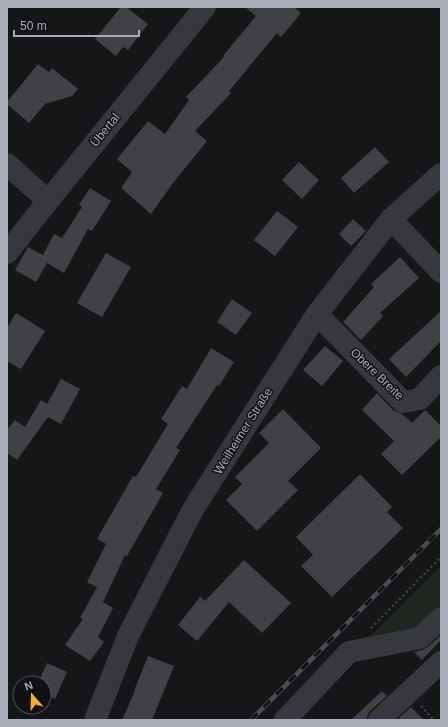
<svg xmlns="http://www.w3.org/2000/svg" width="448" height="727" viewBox="0 0 448 727" font-family="Helvetica,sans-serif">
	<style>
		.green { fill: #1e261f }
		.building { fill: #404145 }
		.lines { fill: none; stroke-linecap: round; stroke-linejoin: round }
		.path { stroke: #3d3f44; stroke-width: 2.5; stroke-dasharray: 2 3; stroke-linecap: butt }
		.minor { stroke: #37383d; stroke-width: 22 }
		.rail-casing { stroke: #4a4c52; stroke-width: 4.5 }
		.rail { stroke: #111113; stroke-width: 3; stroke-dasharray: 9; stroke-linecap: butt }
		.labels { text-anchor: middle; dominant-baseline: central; stroke-width: 3; stroke-linejoin: round; paint-order: stroke }
		.street-label { font-size: 12px; fill: #a8adb8; stroke: #111113 }
	</style>
	<rect width="100%" height="100%" fill="#161618"/>
	<!-- green -->
	<path class="green" d="M 441,566 L 441,618 L 420,638 L 369,638 Z"/>
	<!-- building -->
	<g class="building">
		<path d="M 121,7 L 126,7 L 148,24 L 128,50 L 123,47 L 116,56 L 95,39 Z"/>
		<path d="M 245,7 L 294,7 L 301,13 L 281,37 L 277,33 L 229,91 L 231,93 L 195,131 L 207,141 L 173,183 L 151,214 L 121,188 L 132,172 L 117,159 L 148,121 L 165,134 L 189,100 L 186,97 L 224,57 L 223,56 L 256,16 Z"/>
		<path d="M 38,64 L 49,72 L 52,68 L 78,89 L 72,96 L 45,104 L 29,123 L 7,104 L 7,102 Z"/>
		<path d="M 375,147 L 389,162 L 354,193 L 341,178 Z"/>
		<path d="M 299,162 L 319,180 L 302,199 L 282,180 Z"/>
		<path d="M 90,188 L 111,201 L 92,231 L 88,229 L 64,273 L 47,263 L 36,282 L 15,270 L 28,247 L 43,255 L 54,234 L 62,238 L 82,207 L 79,205 Z"/>
		<path d="M 277,211 L 298,227 L 275,256 L 254,240 Z"/>
		<path d="M 353,219 L 366,231 L 351,246 L 339,234 Z"/>
		<path d="M 106,253 L 131,267 L 102,317 L 77,303 Z"/>
		<path d="M 400,257 L 419,278 L 380,313 L 383,316 L 361,340 L 343,322 L 374,287 L 371,284 Z"/>
		<path d="M 232,299 L 252,313 L 236,335 L 217,322 Z"/>
		<path d="M 441,311 L 441,341 L 406,377 L 389,359 Z"/>
		<path d="M 16,313 L 45,331 L 21,369 L 7,361 L 7,328 Z"/>
		<path d="M 325,346 L 343,361 L 322,386 L 303,370 Z"/>
		<path d="M 211,348 L 234,362 L 219,386 L 217,385 L 176,448 L 180,450 L 156,489 L 163,493 L 127,556 L 125,555 L 103,602 L 113,608 L 98,637 L 104,642 L 90,661 L 65,645 L 83,619 L 80,618 L 97,587 L 87,582 L 106,544 L 97,539 L 133,476 L 136,477 L 168,424 L 161,419 L 182,386 L 187,389 Z"/>
		<path d="M 61,379 L 80,389 L 61,424 L 48,417 L 17,460 L 7,453 L 7,430 L 15,420 L 25,427 L 41,400 L 47,404 Z"/>
		<path d="M 377,393 L 394,411 L 402,414 L 412,423 L 425,410 L 441,426 L 441,437 L 402,475 L 381,454 L 394,441 L 362,410 Z"/>
		<path d="M 283,409 L 321,448 L 288,481 L 298,490 L 257,531 L 226,500 L 242,484 L 235,477 L 269,443 L 259,433 Z"/>
		<path d="M 360,474 L 392,507 L 387,512 L 403,528 L 332,597 L 301,566 L 313,555 L 296,537 Z"/>
		<path d="M 244,560 L 291,603 L 262,633 L 229,602 L 197,641 L 178,625 L 200,597 L 205,601 Z"/>
		<path d="M 441,635 L 441,640 L 422,660 L 414,652 L 422,650 L 428,647 Z"/>
		<path d="M 148,656 L 174,666 L 152,720 L 122,720 L 135,691 L 134,691 Z"/>
		<path d="M 47,663 L 67,672 L 55,699 L 44,694 L 44,683 L 38,683 Z"/>
		<path d="M 382,691 L 387,696 L 370,711 L 367,716 L 367,720 L 351,720 Z"/>
		<path d="M 411,707 L 424,720 L 397,720 Z"/>
	</g>
	<g class="lines">
		<!-- path -->
		<g class="path">
			<path d="M 371,628 L 441,557"/>
			<path d="M 421,706 L 434,720"/>
		</g>
		<!-- minor -->
		<g class="minor">
			<path d="M 7,164 L 48,201"/>
			<path d="M 391,219 L 441,272"/>
			<path d="M 7,253 L 48,201 L 205,7"/>
			<path d="M 317,314 L 403,402 L 420,399 L 441,376"/>
			<path d="M 95,720 L 128,636 L 192,511 L 317,314 L 391,219 L 441,174"/>
			<path d="M 285,720 L 349,652 L 420,638 L 441,618"/>
			<path d="M 379,720 L 441,662"/>
		</g>
		<defs>
			<path id="rail" d="M 251,720 L 441,529"/>
		</defs>
		<!-- rail casing -->
		<use href="#rail" class="rail-casing"/>
		<!-- rail -->
		<use href="#rail" class="rail"/>
	</g>
	<g class="labels">
		<!-- street labels -->
		<g class="street-label">
			<text transform="translate(105 130) rotate(-51)">Übertal</text>
			<text transform="translate(377 374) rotate(44)">Obere Breite</text>
			<text transform="translate(243 431) rotate(-58)">Weilheimer Straße</text>
		</g>
	</g>
	<!-- border -->
	<rect width="448" height="727" fill="none" stroke="#a8adb8" stroke-width="16"/>
	<!-- north arrow -->
	<g transform="translate(32 695) rotate(340)"><circle r="19" fill="#111113" stroke="#4d4f55"/>
	<path d="M0-3L7 15L0 10L-7 15Z" fill="#f2b134"/>
	<text y="-6" font-size="11" font-weight="bold" text-anchor="middle" fill="#a8adb8">N</text>
	</g>
	<!-- scale -->
	<path d="M14 30v6h125v-6" fill="none" stroke="#a8adb8" stroke-width="2"/>
	<text x="20" y="30" font-size="12" fill="#a8adb8" stroke="#111113" stroke-width="3" paint-order="stroke">50 m</text>
</svg>
